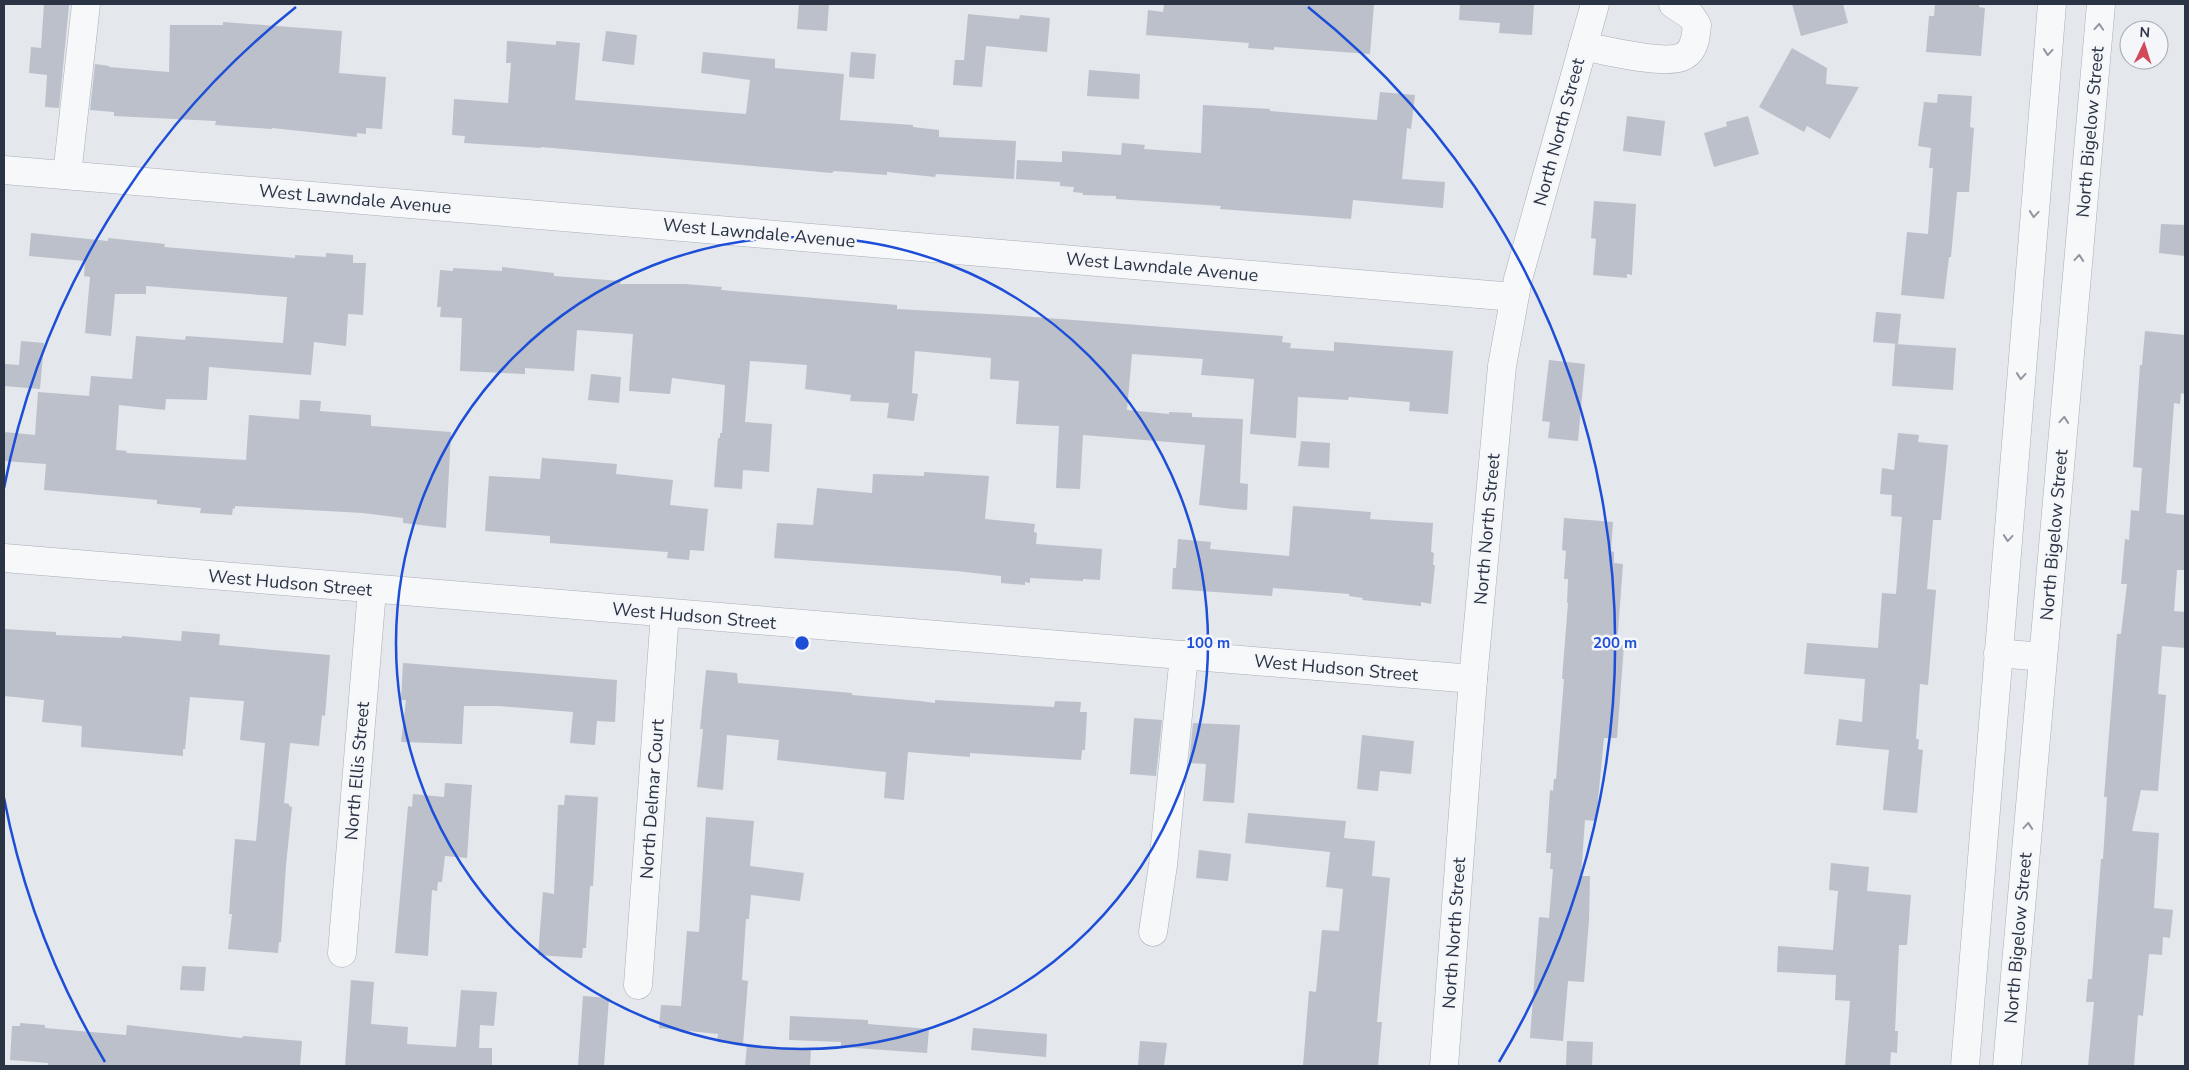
<svg xmlns="http://www.w3.org/2000/svg" width="2189" height="1070" viewBox="0 0 2189 1070" font-family="'Nunito Sans',sans-serif">
	<style>
		.building { fill: #bbc0ca }
		.lines { fill: none; stroke-linecap: round; stroke-linejoin: round }
		.minor-casing { stroke: #a9aeb7; stroke-width: 29 }
		.minor { stroke: #f7f8fa; stroke-width: 28 }
		.oneway { stroke: #9196a0 }
		.ring { fill: none; stroke: #1d4ed8; stroke-width: 2.5 }
		.labels { text-anchor: middle; dominant-baseline: central; stroke-width: 5; stroke-linejoin: round; paint-order: stroke }
		.street-label { font-size: 18px; fill: #2b3445; stroke: #f4f6f9 }
		.centre { fill: #1d4ed8; stroke: #f4f6f9; stroke-width: 2.5 }
		.ring-label { font-size: 15px; text-anchor: middle; font-weight: bold; fill: #1d4ed8; stroke: #f4f6f9; stroke-width: 5; stroke-linejoin: round; paint-order: stroke }
	</style>
	<rect width="100%" height="100%" fill="#e4e7ec"/>
	<!-- building -->
	<g class="building">
		<path d="M 44,4 L 69,5 L 59,108 L 45,107 L 47,75 L 29,73 L 31,47 L 41,48 Z"/>
		<path d="M 799,4 L 829,4 L 827,31 L 797,29 Z"/>
		<path d="M 1164,4 L 1374,4 L 1370,54 L 1274,47 L 1274,50 L 1248,48 L 1249,43 L 1146,35 L 1148,10 L 1163,12 Z"/>
		<path d="M 1460,4 L 1534,4 L 1532,35 L 1499,33 L 1500,23 L 1459,20 Z"/>
		<path d="M 1792,4 L 1843,4 L 1848,23 L 1801,36 Z"/>
		<path d="M 1935,4 L 1979,4 L 1979,7 L 1985,8 L 1981,56 L 1926,52 L 1929,16 L 1934,16 Z"/>
		<path d="M 968,14 L 1019,19 L 1020,15 L 1050,18 L 1047,52 L 986,46 L 982,87 L 953,85 L 955,60 L 964,60 Z"/>
		<path d="M 223,22 L 342,31 L 339,73 L 386,77 L 382,129 L 366,128 L 366,134 L 357,133 L 357,137 L 272,128 L 272,129 L 215,125 L 216,121 L 114,116 L 114,112 L 90,110 L 95,64 L 109,66 L 109,67 L 169,72 L 170,25 L 223,25 Z"/>
		<path d="M 606,31 L 637,35 L 634,65 L 602,61 Z"/>
		<path d="M 507,41 L 556,45 L 556,41 L 580,43 L 575,100 L 746,114 L 750,80 L 701,73 L 703,52 L 775,59 L 775,68 L 844,74 L 840,120 L 913,125 L 913,127 L 939,130 L 939,137 L 1016,141 L 1014,179 L 936,174 L 935,177 L 887,172 L 887,175 L 834,171 L 832,173 L 541,147 L 541,148 L 464,143 L 465,136 L 452,135 L 454,99 L 508,103 L 511,63 L 506,63 Z"/>
		<path d="M 1792,48 L 1827,68 L 1826,84 L 1859,87 L 1830,139 L 1807,126 L 1804,132 L 1759,107 Z"/>
		<path d="M 851,52 L 876,54 L 874,79 L 849,77 Z"/>
		<path d="M 1089,70 L 1140,74 L 1139,99 L 1087,96 Z"/>
		<path d="M 1380,92 L 1415,95 L 1411,129 L 1407,128 L 1402,179 L 1445,182 L 1443,208 L 1353,200 L 1351,219 L 1220,209 L 1221,206 L 1116,199 L 1116,196 L 1083,195 L 1083,193 L 1073,192 L 1074,187 L 1060,186 L 1060,182 L 1016,179 L 1017,160 L 1062,162 L 1062,151 L 1121,155 L 1122,143 L 1145,145 L 1144,149 L 1201,153 L 1203,105 L 1270,109 L 1270,111 L 1377,120 Z"/>
		<path d="M 1938,94 L 1972,96 L 1970,127 L 1974,128 L 1969,192 L 1957,192 L 1951,257 L 1949,257 L 1944,299 L 1901,295 L 1907,232 L 1928,234 L 1933,168 L 1929,168 L 1931,148 L 1918,146 L 1924,102 L 1937,103 Z"/>
		<path d="M 1627,116 L 1665,121 L 1661,156 L 1623,151 Z"/>
		<path d="M 1748,116 L 1759,154 L 1714,167 L 1704,133 L 1727,126 L 1726,122 Z"/>
		<path d="M 1594,201 L 1636,204 L 1632,275 L 1627,274 L 1627,278 L 1593,275 L 1596,239 L 1591,238 Z"/>
		<path d="M 2161,224 L 2185,225 L 2185,256 L 2159,253 Z"/>
		<path d="M 31,233 L 108,241 L 108,238 L 165,244 L 164,247 L 295,258 L 295,255 L 326,257 L 326,253 L 353,255 L 353,263 L 366,263 L 363,315 L 348,314 L 346,346 L 314,342 L 311,375 L 209,367 L 207,400 L 166,399 L 165,410 L 119,405 L 116,450 L 127,451 L 126,453 L 246,460 L 249,415 L 299,419 L 300,400 L 321,401 L 320,411 L 371,415 L 371,426 L 451,432 L 446,528 L 403,523 L 403,518 L 363,513 L 235,506 L 235,509 L 233,508 L 232,515 L 200,513 L 201,508 L 157,504 L 157,500 L 44,490 L 46,464 L 4,461 L 4,432 L 35,435 L 38,392 L 89,396 L 91,376 L 132,379 L 136,336 L 185,340 L 186,336 L 283,343 L 287,297 L 146,286 L 146,294 L 115,294 L 111,336 L 85,333 L 90,277 L 84,276 L 85,261 L 29,256 Z"/>
		<path d="M 502,267 L 554,273 L 554,276 L 621,281 L 620,284 L 685,284 L 722,287 L 721,290 L 897,305 L 897,309 L 1021,316 L 1283,336 L 1282,342 L 1291,343 L 1290,348 L 1334,351 L 1334,342 L 1453,351 L 1448,414 L 1409,411 L 1410,402 L 1349,397 L 1348,400 L 1298,397 L 1296,438 L 1250,434 L 1254,379 L 1201,375 L 1203,359 L 1132,354 L 1127,410 L 1169,414 L 1169,412 L 1192,413 L 1192,417 L 1243,419 L 1240,483 L 1248,484 L 1247,510 L 1233,509 L 1199,505 L 1205,445 L 1083,435 L 1080,489 L 1056,488 L 1059,426 L 1016,424 L 1019,381 L 990,379 L 991,358 L 915,351 L 912,393 L 918,394 L 914,421 L 887,418 L 889,403 L 850,401 L 851,395 L 805,389 L 807,365 L 750,361 L 745,422 L 772,424 L 769,472 L 743,470 L 742,489 L 714,487 L 718,438 L 720,438 L 720,433 L 722,433 L 725,385 L 672,378 L 670,394 L 629,391 L 633,334 L 577,330 L 574,371 L 525,368 L 525,374 L 460,371 L 462,318 L 440,317 L 441,307 L 437,307 L 440,270 L 453,271 L 453,268 L 502,271 Z"/>
		<path d="M 1876,312 L 1901,314 L 1898,344 L 1873,342 Z"/>
		<path d="M 2145,331 L 2185,335 L 2185,394 L 2181,393 L 2180,404 L 2174,403 L 2166,513 L 2185,515 L 2185,570 L 2177,570 L 2174,611 L 2185,612 L 2185,648 L 2162,646 L 2158,694 L 2166,695 L 2158,791 L 2141,790 L 2132,831 L 2159,833 L 2154,908 L 2173,910 L 2170,938 L 2163,937 L 2162,955 L 2149,954 L 2143,1016 L 2138,1015 L 2134,1066 L 2088,1066 L 2094,1002 L 2086,1002 L 2088,979 L 2092,979 L 2101,859 L 2103,859 L 2107,797 L 2104,797 L 2115,659 L 2117,634 L 2121,634 L 2127,584 L 2121,584 L 2125,539 L 2129,540 L 2131,510 L 2139,511 L 2142,468 L 2133,467 L 2140,365 L 2142,365 Z"/>
		<path d="M 21,341 L 44,343 L 40,389 L 4,386 L 4,364 L 19,365 Z"/>
		<path d="M 1895,344 L 1956,348 L 1953,390 L 1892,386 Z"/>
		<path d="M 1549,360 L 1585,364 L 1578,441 L 1548,438 L 1550,422 L 1542,421 Z"/>
		<path d="M 591,374 L 621,377 L 619,403 L 588,400 Z"/>
		<path d="M 1898,433 L 1919,435 L 1918,442 L 1948,445 L 1941,520 L 1933,520 L 1927,589 L 1936,590 L 1928,685 L 1920,684 L 1916,739 L 1919,739 L 1918,749 L 1923,750 L 1917,813 L 1883,810 L 1889,750 L 1836,745 L 1839,719 L 1862,722 L 1865,679 L 1804,674 L 1807,643 L 1878,648 L 1882,593 L 1896,594 L 1902,517 L 1891,516 L 1892,495 L 1880,494 L 1882,468 L 1894,470 Z"/>
		<path d="M 1301,441 L 1330,443 L 1329,468 L 1298,466 Z"/>
		<path d="M 542,458 L 617,464 L 616,474 L 673,480 L 670,505 L 708,509 L 704,551 L 690,550 L 689,560 L 667,558 L 668,552 L 550,543 L 550,536 L 485,531 L 489,476 L 540,479 Z"/>
		<path d="M 924,472 L 989,476 L 985,519 L 1035,524 L 1034,532 L 1037,533 L 1036,544 L 1102,549 L 1100,580 L 1083,579 L 1083,581 L 1030,578 L 1030,583 L 1025,582 L 1025,585 L 1001,583 L 1001,576 L 956,571 L 774,558 L 777,523 L 813,525 L 817,488 L 872,493 L 873,474 L 924,476 Z"/>
		<path d="M 1293,506 L 1371,512 L 1370,519 L 1433,523 L 1431,552 L 1434,553 L 1433,565 L 1435,565 L 1431,604 L 1421,602 L 1421,606 L 1362,600 L 1363,598 L 1349,596 L 1349,594 L 1273,588 L 1272,596 L 1172,589 L 1173,568 L 1176,568 L 1178,539 L 1211,542 L 1210,549 L 1289,556 Z"/>
		<path d="M 1564,518 L 1613,522 L 1611,551 L 1614,552 L 1614,563 L 1623,564 L 1617,645 L 1624,645 L 1617,738 L 1604,738 L 1596,821 L 1585,820 L 1581,876 L 1590,876 L 1589,920 L 1584,982 L 1568,981 L 1563,1041 L 1530,1038 L 1539,917 L 1549,918 L 1553,869 L 1550,869 L 1551,853 L 1546,853 L 1550,790 L 1553,791 L 1554,779 L 1556,779 L 1564,679 L 1562,679 L 1568,603 L 1567,603 L 1568,579 L 1564,579 L 1566,551 L 1562,550 Z"/>
		<path d="M 4,629 L 56,632 L 56,635 L 122,638 L 122,636 L 181,641 L 182,631 L 220,634 L 219,645 L 330,655 L 325,716 L 322,715 L 319,746 L 290,743 L 284,803 L 289,804 L 289,806 L 292,807 L 286,865 L 281,942 L 279,942 L 278,953 L 228,949 L 232,914 L 229,914 L 235,839 L 256,841 L 265,743 L 240,740 L 244,701 L 190,697 L 185,749 L 183,749 L 183,756 L 81,747 L 82,726 L 42,722 L 44,700 L 4,696 Z"/>
		<path d="M 403,663 L 617,680 L 615,722 L 597,721 L 595,745 L 570,743 L 573,712 L 499,706 L 464,706 L 462,744 L 401,742 L 406,700 L 401,700 Z"/>
		<path d="M 706,670 L 737,673 L 738,683 L 852,693 L 852,695 L 920,701 L 935,703 L 935,700 L 1054,707 L 1055,701 L 1081,702 L 1080,712 L 1087,712 L 1085,750 L 1082,750 L 1081,760 L 970,753 L 970,757 L 908,752 L 904,800 L 884,798 L 886,772 L 777,760 L 779,740 L 727,735 L 723,790 L 697,787 L 703,729 L 700,729 Z"/>
		<path d="M 1134,718 L 1162,720 L 1156,776 L 1130,774 Z"/>
		<path d="M 1193,723 L 1240,725 L 1234,803 L 1203,801 L 1206,764 L 1189,763 Z"/>
		<path d="M 1362,735 L 1414,741 L 1411,774 L 1380,771 L 1378,791 L 1357,789 Z"/>
		<path d="M 445,783 L 472,785 L 467,858 L 445,856 L 442,882 L 438,882 L 437,891 L 432,890 L 428,956 L 395,953 L 408,806 L 412,807 L 413,794 L 444,797 Z"/>
		<path d="M 565,795 L 598,797 L 593,886 L 590,886 L 586,948 L 583,948 L 582,958 L 538,955 L 543,892 L 554,894 L 558,805 L 564,805 Z"/>
		<path d="M 1248,813 L 1346,821 L 1344,838 L 1375,841 L 1372,876 L 1390,878 L 1377,1022 L 1382,1022 L 1378,1066 L 1303,1066 L 1309,991 L 1316,992 L 1322,930 L 1339,931 L 1343,889 L 1326,887 L 1330,852 L 1245,843 Z"/>
		<path d="M 706,817 L 754,821 L 750,866 L 804,873 L 800,901 L 751,895 L 749,919 L 746,919 L 742,980 L 748,981 L 743,1044 L 717,1042 L 718,1034 L 659,1028 L 661,1005 L 681,1006 L 687,931 L 699,932 Z"/>
		<path d="M 1199,850 L 1231,854 L 1228,881 L 1196,878 Z"/>
		<path d="M 1831,863 L 1869,867 L 1867,891 L 1911,895 L 1907,945 L 1899,945 L 1895,1031 L 1898,1031 L 1897,1053 L 1891,1052 L 1890,1066 L 1845,1066 L 1850,1001 L 1835,1000 L 1836,975 L 1777,972 L 1778,946 L 1833,950 L 1838,891 L 1829,890 Z"/>
		<path d="M 182,966 L 206,967 L 204,991 L 180,990 Z"/>
		<path d="M 351,980 L 374,982 L 371,1024 L 408,1027 L 407,1044 L 456,1047 L 461,990 L 497,992 L 494,1026 L 480,1025 L 479,1048 L 492,1048 L 492,1066 L 345,1066 Z"/>
		<path d="M 583,996 L 609,998 L 604,1066 L 578,1066 Z"/>
		<path d="M 790,1016 L 868,1020 L 868,1024 L 929,1029 L 927,1053 L 841,1047 L 841,1042 L 789,1040 Z"/>
		<path d="M 20,1023 L 45,1025 L 45,1028 L 126,1035 L 127,1025 L 242,1038 L 243,1036 L 302,1041 L 300,1066 L 48,1066 L 48,1063 L 10,1060 L 12,1026 L 20,1026 Z"/>
		<path d="M 973,1028 L 1047,1034 L 1046,1057 L 971,1050 Z"/>
		<path d="M 1140,1041 L 1167,1043 L 1164,1066 L 1138,1066 Z"/>
		<path d="M 1567,1041 L 1593,1042 L 1592,1066 L 1566,1065 Z"/>
		<path d="M 747,1045 L 811,1049 L 810,1066 L 745,1066 Z"/>
	</g>
	<g class="lines">
		<defs>
			<g id="minor">
				<path d="M 1583,46 C 1604,50 1666,66 1684,56 C 1695,50 1696,36 1697,25 L 1691,16 L 1673,4"/>
				<path d="M 4,170 L 1514,297"/>
				<path d="M 67,175 L 86,4"/>
				<path d="M 4,558 L 1473,679"/>
				<path d="M 1998,653 L 2043,657"/>
				<path d="M 1153,932 L 1163,865 L 1184,655"/>
				<path d="M 342,953 L 372,590"/>
				<path d="M 638,985 L 665,613"/>
				<path d="M 1444,1066 L 1473,679 L 1502,366 L 1518,279 L 1595,4"/>
				<path d="M 1965,1066 L 2052,4"/>
				<path d="M 2007,1066 L 2101,4"/>
			</g>
		</defs>
		<!-- minor casing -->
		<use href="#minor" class="minor-casing"/>
		<!-- minor -->
		<use href="#minor" class="minor"/>
	</g>
	<!-- one-way arrows -->
	<defs><path id="oneway-chevron" d="M-2-3.5L2.5 0L-2 3.5" fill="none" stroke-width="1.6" stroke-linecap="round" stroke-linejoin="round" transform="scale(1.25)"/></defs>
	<g class="oneway">
		<use href="#oneway-chevron" transform="translate(2099 27) rotate(-86)"/>
		<use href="#oneway-chevron" transform="translate(2048 52) rotate(95)"/>
		<use href="#oneway-chevron" transform="translate(2034 214) rotate(95)"/>
		<use href="#oneway-chevron" transform="translate(2079 258) rotate(-85)"/>
		<use href="#oneway-chevron" transform="translate(2021 376) rotate(95)"/>
		<use href="#oneway-chevron" transform="translate(2064 420) rotate(-85)"/>
		<use href="#oneway-chevron" transform="translate(2008 538) rotate(95)"/>
		<use href="#oneway-chevron" transform="translate(2028 826) rotate(-85)"/>
	</g>
	<!-- distance rings -->
	<g class="ring">
		<circle cx="802" cy="643" r="406"/>
		<path d="M105 1062A813 813 0 0 1 4 798M4 488A813 813 0 0 1 296 7M1308 7A813 813 0 0 1 1499 1062"/>
	</g>
	<g class="labels">
		<!-- street labels -->
		<g class="street-label">
			<text transform="translate(1559 132) rotate(-75)">North North Street</text>
			<text transform="translate(2090 132) rotate(-85)">North Bigelow Street</text>
			<text transform="translate(355 199) rotate(5)">West Lawndale Avenue</text>
			<text transform="translate(759 233) rotate(5)">West Lawndale Avenue</text>
			<text transform="translate(1162 267) rotate(5)">West Lawndale Avenue</text>
			<text transform="translate(1487 529) rotate(-85)">North North Street</text>
			<text transform="translate(2054 535) rotate(-85)">North Bigelow Street</text>
			<text transform="translate(290 583) rotate(5)">West Hudson Street</text>
			<text transform="translate(694 616) rotate(5)">West Hudson Street</text>
			<text transform="translate(1336 668) rotate(5)">West Hudson Street</text>
			<text transform="translate(357 771) rotate(-85)">North Ellis Street</text>
			<text transform="translate(652 799) rotate(-86)">North Delmar Court</text>
			<text transform="translate(1454 933) rotate(-86)">North North Street</text>
			<text transform="translate(2018 938) rotate(-85)">North Bigelow Street</text>
		</g>
	</g>
	<circle cx="802" cy="643" r="8" class="centre"/>
	<g class="ring-label">
		<text x="1208" y="648">100 m</text>
		<text x="1615" y="648">200 m</text>
	</g>
	<!-- border -->
	<rect width="2189" height="1070" fill="none" stroke="#2b3445" stroke-width="10"/>
	<!-- north arrow -->
	<g transform="translate(2144 45) rotate(4)"><circle r="24" fill="#f4f6f9" stroke="#a4a8b1"/>
	<path d="M0-4L9 19L0 12L-9 19Z" fill="#d1495b"/>
	<text y="-8" font-size="14" font-weight="bold" text-anchor="middle" fill="#2b3445">N</text>
	</g>
</svg>
